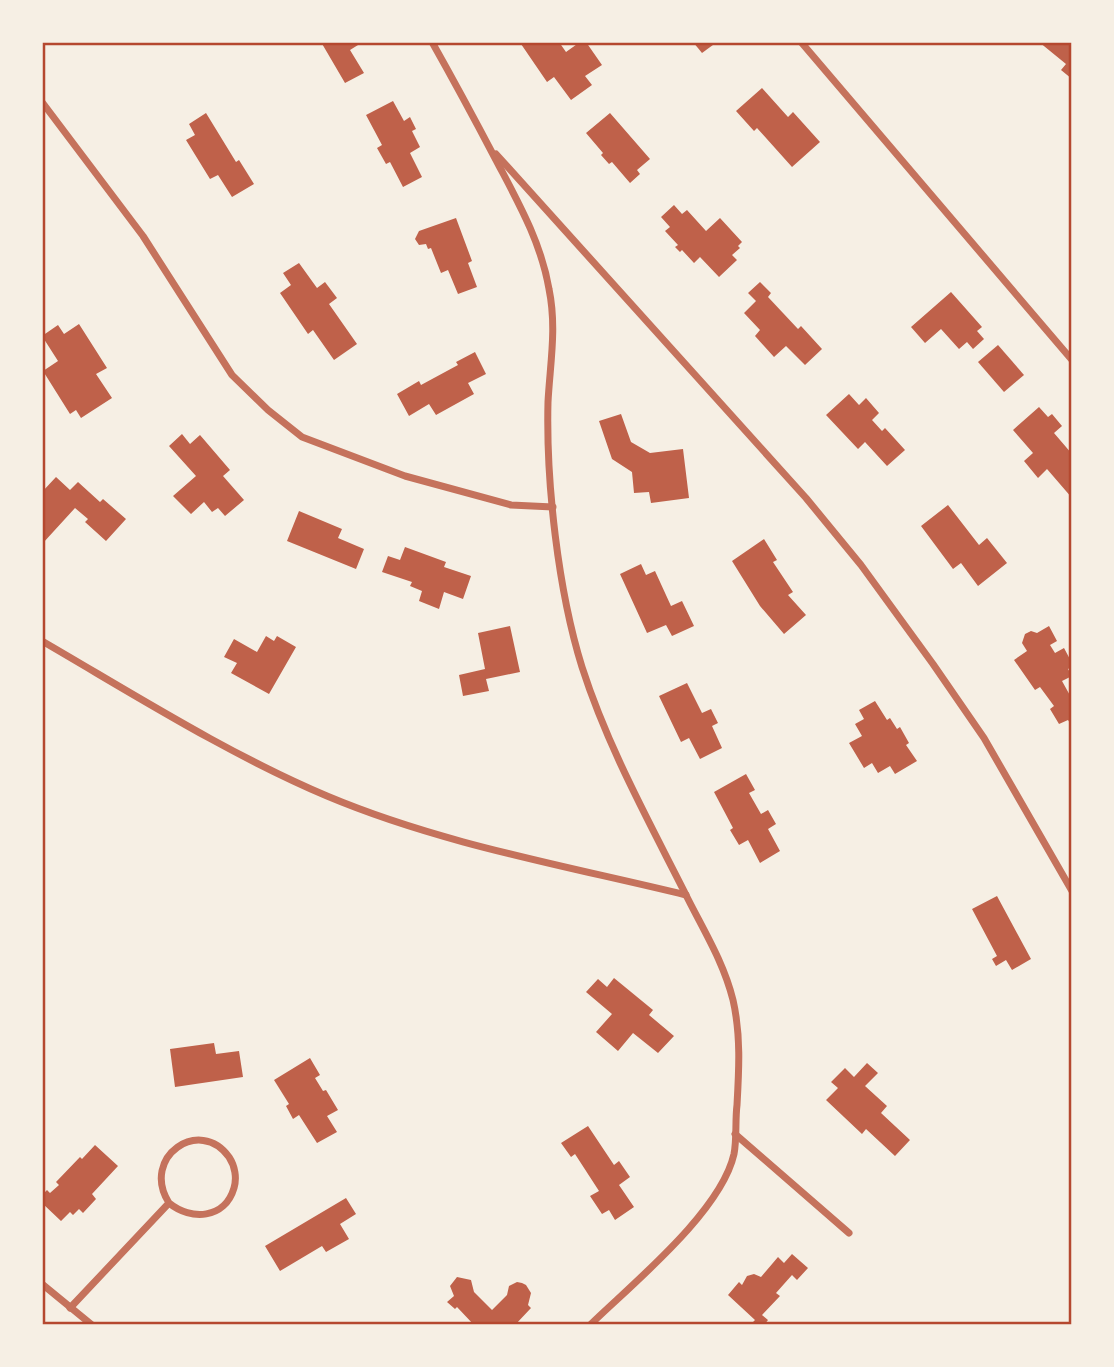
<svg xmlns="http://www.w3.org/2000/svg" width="1114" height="1367" viewBox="0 0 1114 1367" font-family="Arial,sans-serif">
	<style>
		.building { fill: #bf614a }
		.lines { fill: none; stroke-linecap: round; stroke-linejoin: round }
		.minor { stroke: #c5725c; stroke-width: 7 }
		.neatline { fill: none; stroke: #b5482f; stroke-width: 2.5 }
	</style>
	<rect width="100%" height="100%" fill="#f6efe4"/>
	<!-- building -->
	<g class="building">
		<path d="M 321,42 L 357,42 L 358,45 L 350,50 L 364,73 L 345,83 Z"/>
		<path d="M 525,42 L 559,42 L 566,52 L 580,42 L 586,42 L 602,65 L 585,76 L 592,85 L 571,100 L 554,77 L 547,82 L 521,44 Z"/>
		<path d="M 693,42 L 717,42 L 702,53 Z"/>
		<path d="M 1039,42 L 1072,42 L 1072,79 L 1061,70 L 1066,64 Z"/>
		<path d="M 762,88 L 788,117 L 793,112 L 820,142 L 792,167 L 757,128 L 754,131 L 736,111 Z"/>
		<path d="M 393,101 L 404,121 L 410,117 L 416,129 L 412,131 L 420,147 L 410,153 L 422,177 L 403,187 L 390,162 L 386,164 L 377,148 L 382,145 L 366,115 Z"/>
		<path d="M 206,113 L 236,162 L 239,160 L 254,184 L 232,197 L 218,175 L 210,179 L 186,140 L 195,135 L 189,124 Z"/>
		<path d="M 610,113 L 650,159 L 637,170 L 640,174 L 630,183 L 612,162 L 609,164 L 601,155 L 603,153 L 586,133 Z"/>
		<path d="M 674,205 L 682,214 L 687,210 L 706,231 L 720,218 L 742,242 L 738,246 L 740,248 L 732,255 L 737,260 L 719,277 L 700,257 L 694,263 L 682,250 L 680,252 L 675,247 L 678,245 L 665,231 L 670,227 L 661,217 Z"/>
		<path d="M 456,218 L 472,261 L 468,263 L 477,287 L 458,294 L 448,270 L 441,273 L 431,248 L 428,249 L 426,244 L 419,245 L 415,239 L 419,231 Z"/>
		<path d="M 299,263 L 317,288 L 325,282 L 337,298 L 329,304 L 357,344 L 334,360 L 313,330 L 308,334 L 280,293 L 291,285 L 283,273 Z"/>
		<path d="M 760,282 L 771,293 L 768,297 L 798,329 L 801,326 L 822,349 L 805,365 L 786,346 L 774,357 L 755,336 L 760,330 L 744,313 L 756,301 L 748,293 Z"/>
		<path d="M 951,292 L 982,327 L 977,331 L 984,339 L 973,349 L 967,342 L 959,349 L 941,329 L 925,343 L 911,327 Z"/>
		<path d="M 79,324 L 107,368 L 96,374 L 112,398 L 81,418 L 76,410 L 70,414 L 43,371 L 58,361 L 42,336 L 58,325 L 64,334 Z"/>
		<path d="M 998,345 L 1024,375 L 1004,392 L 978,362 Z"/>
		<path d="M 475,352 L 486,374 L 468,383 L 474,394 L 436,415 L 429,404 L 409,416 L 397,394 L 419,381 L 421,385 L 458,365 L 456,362 Z"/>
		<path d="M 849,394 L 859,405 L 866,398 L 879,413 L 872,420 L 882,431 L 885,428 L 905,450 L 887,466 L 865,442 L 858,449 L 826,415 Z"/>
		<path d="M 1039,407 L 1048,417 L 1052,414 L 1062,426 L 1054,433 L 1072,454 L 1072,498 L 1047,469 L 1038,478 L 1024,461 L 1033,453 L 1013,430 Z"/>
		<path d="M 621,414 L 631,442 L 650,453 L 683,449 L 689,498 L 651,503 L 649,492 L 634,493 L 632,472 L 612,459 L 599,421 Z"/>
		<path d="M 182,434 L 190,444 L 200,435 L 230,470 L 223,476 L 244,500 L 225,516 L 218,508 L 212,512 L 204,502 L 191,514 L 173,496 L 196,476 L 169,446 Z"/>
		<path d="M 56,477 L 70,490 L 78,482 L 100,502 L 103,499 L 126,519 L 106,541 L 85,522 L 88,519 L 75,508 L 43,543 L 42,492 Z"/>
		<path d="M 948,505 L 979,545 L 987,538 L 1007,563 L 978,586 L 961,563 L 953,569 L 921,526 Z"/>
		<path d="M 299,511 L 342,529 L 338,538 L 364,549 L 356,569 L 287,541 Z"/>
		<path d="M 764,539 L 777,560 L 773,562 L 793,592 L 788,595 L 806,615 L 784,634 L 760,606 L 732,561 Z"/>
		<path d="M 405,547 L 446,562 L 444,567 L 471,576 L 463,599 L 444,592 L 439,609 L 419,601 L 422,591 L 410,586 L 412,582 L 382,572 L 388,556 L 400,560 Z"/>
		<path d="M 641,564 L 646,575 L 655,571 L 671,606 L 682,601 L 694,626 L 672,636 L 666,625 L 647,633 L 620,574 Z"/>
		<path d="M 510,626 L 520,672 L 486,679 L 489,691 L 463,696 L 459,675 L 485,669 L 478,633 Z"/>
		<path d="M 1049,626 L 1057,641 L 1050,645 L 1055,653 L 1064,648 L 1072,663 L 1072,667 L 1068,669 L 1072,676 L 1062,681 L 1072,699 L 1072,722 L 1070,723 L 1068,720 L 1059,724 L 1050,709 L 1054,706 L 1040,687 L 1035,690 L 1014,660 L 1027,651 L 1022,643 L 1025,634 L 1031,631 L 1037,633 Z"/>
		<path d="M 266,636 L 274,641 L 277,636 L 296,647 L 269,694 L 231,673 L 237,663 L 224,657 L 234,639 L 257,652 Z"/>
		<path d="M 687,683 L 702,713 L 711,709 L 718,723 L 712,726 L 722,748 L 700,759 L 689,738 L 681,742 L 659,696 Z"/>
		<path d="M 875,701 L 887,720 L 890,718 L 897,729 L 900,727 L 909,743 L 906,745 L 917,761 L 895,774 L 890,766 L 878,773 L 872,763 L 864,768 L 849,743 L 862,736 L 855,724 L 864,719 L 859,710 Z"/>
		<path d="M 746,774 L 755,790 L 749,793 L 761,814 L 768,810 L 776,824 L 768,829 L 780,851 L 760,863 L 748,840 L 739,845 L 730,830 L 733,828 L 714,792 Z"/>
		<path d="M 997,896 L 1031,959 L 1012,970 L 1006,960 L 996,966 L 992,959 L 997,956 L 972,909 Z"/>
		<path d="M 614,978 L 653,1010 L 649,1015 L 674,1036 L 658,1053 L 633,1033 L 618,1051 L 596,1032 L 612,1014 L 586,992 L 598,979 L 607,987 Z"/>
		<path d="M 214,1043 L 216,1054 L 239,1051 L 243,1077 L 175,1087 L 170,1049 Z"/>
		<path d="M 310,1058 L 320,1075 L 315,1078 L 323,1091 L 326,1090 L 338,1110 L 327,1116 L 337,1132 L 317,1143 L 299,1115 L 293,1119 L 286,1106 L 289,1104 L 274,1080 Z"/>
		<path d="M 867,1063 L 878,1073 L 865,1086 L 887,1106 L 881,1113 L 910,1140 L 895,1156 L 866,1129 L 862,1134 L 826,1100 L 838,1088 L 831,1082 L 845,1068 L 854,1077 Z"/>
		<path d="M 588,1126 L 614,1165 L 619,1161 L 630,1177 L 619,1185 L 634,1207 L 615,1220 L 609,1210 L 602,1214 L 590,1196 L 599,1191 L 575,1154 L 571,1157 L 561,1143 Z"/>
		<path d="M 95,1145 L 118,1166 L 92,1194 L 96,1199 L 83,1213 L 79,1209 L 73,1215 L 70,1212 L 61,1221 L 42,1203 L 42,1195 L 47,1190 L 50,1193 L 59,1185 L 56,1182 L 80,1157 L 82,1159 Z"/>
		<path d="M 346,1198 L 356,1214 L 340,1224 L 349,1239 L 326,1252 L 322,1246 L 280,1271 L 265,1246 Z"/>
		<path d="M 792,1254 L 808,1268 L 797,1280 L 792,1275 L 776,1293 L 780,1296 L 762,1315 L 768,1320 L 764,1325 L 750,1325 L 755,1320 L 728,1295 L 739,1282 L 742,1285 L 747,1276 L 754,1274 L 761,1277 L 778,1257 L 784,1263 Z"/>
		<path d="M 457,1277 L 471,1280 L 474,1292 L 492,1310 L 507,1295 L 509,1286 L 517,1282 L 522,1283 L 526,1285 L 531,1293 L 528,1305 L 531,1308 L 515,1325 L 474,1325 L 457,1307 L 455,1309 L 447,1302 L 454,1296 L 450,1286 Z"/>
	</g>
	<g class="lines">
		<!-- minor -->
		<g class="minor">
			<path d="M 432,42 C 454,81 475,120 496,160 C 518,202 541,242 549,289 C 557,328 550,364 548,402 C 546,482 558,590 582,667 C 607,745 647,818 684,891 C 702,928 723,960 733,1000 C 741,1035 739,1070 737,1105 C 735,1121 737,1139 734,1154 C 721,1212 632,1284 590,1325"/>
			<path d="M 801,42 L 1072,360"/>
			<path d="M 42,102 L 143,236 L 232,375 L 268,410 L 302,437 L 405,476 L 511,505 L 553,507"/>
			<path d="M 496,154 L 806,498 L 861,565 L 933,664 L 984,738 L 1072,891"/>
			<path d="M 42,641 C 135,695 228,754 327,796 C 441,844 567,866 686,895"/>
			<path d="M 735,1134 L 849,1233"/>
			<path d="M 42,1284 L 92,1325"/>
			<path d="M 70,1308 L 169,1203 C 191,1221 225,1219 234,1188 C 237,1178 235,1166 229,1157 C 200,1116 140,1157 169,1203"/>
		</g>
	</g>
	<!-- border -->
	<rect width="1114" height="1367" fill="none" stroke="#f6efe4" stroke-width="88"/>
	<rect x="44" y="44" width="1026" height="1279" class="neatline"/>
</svg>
